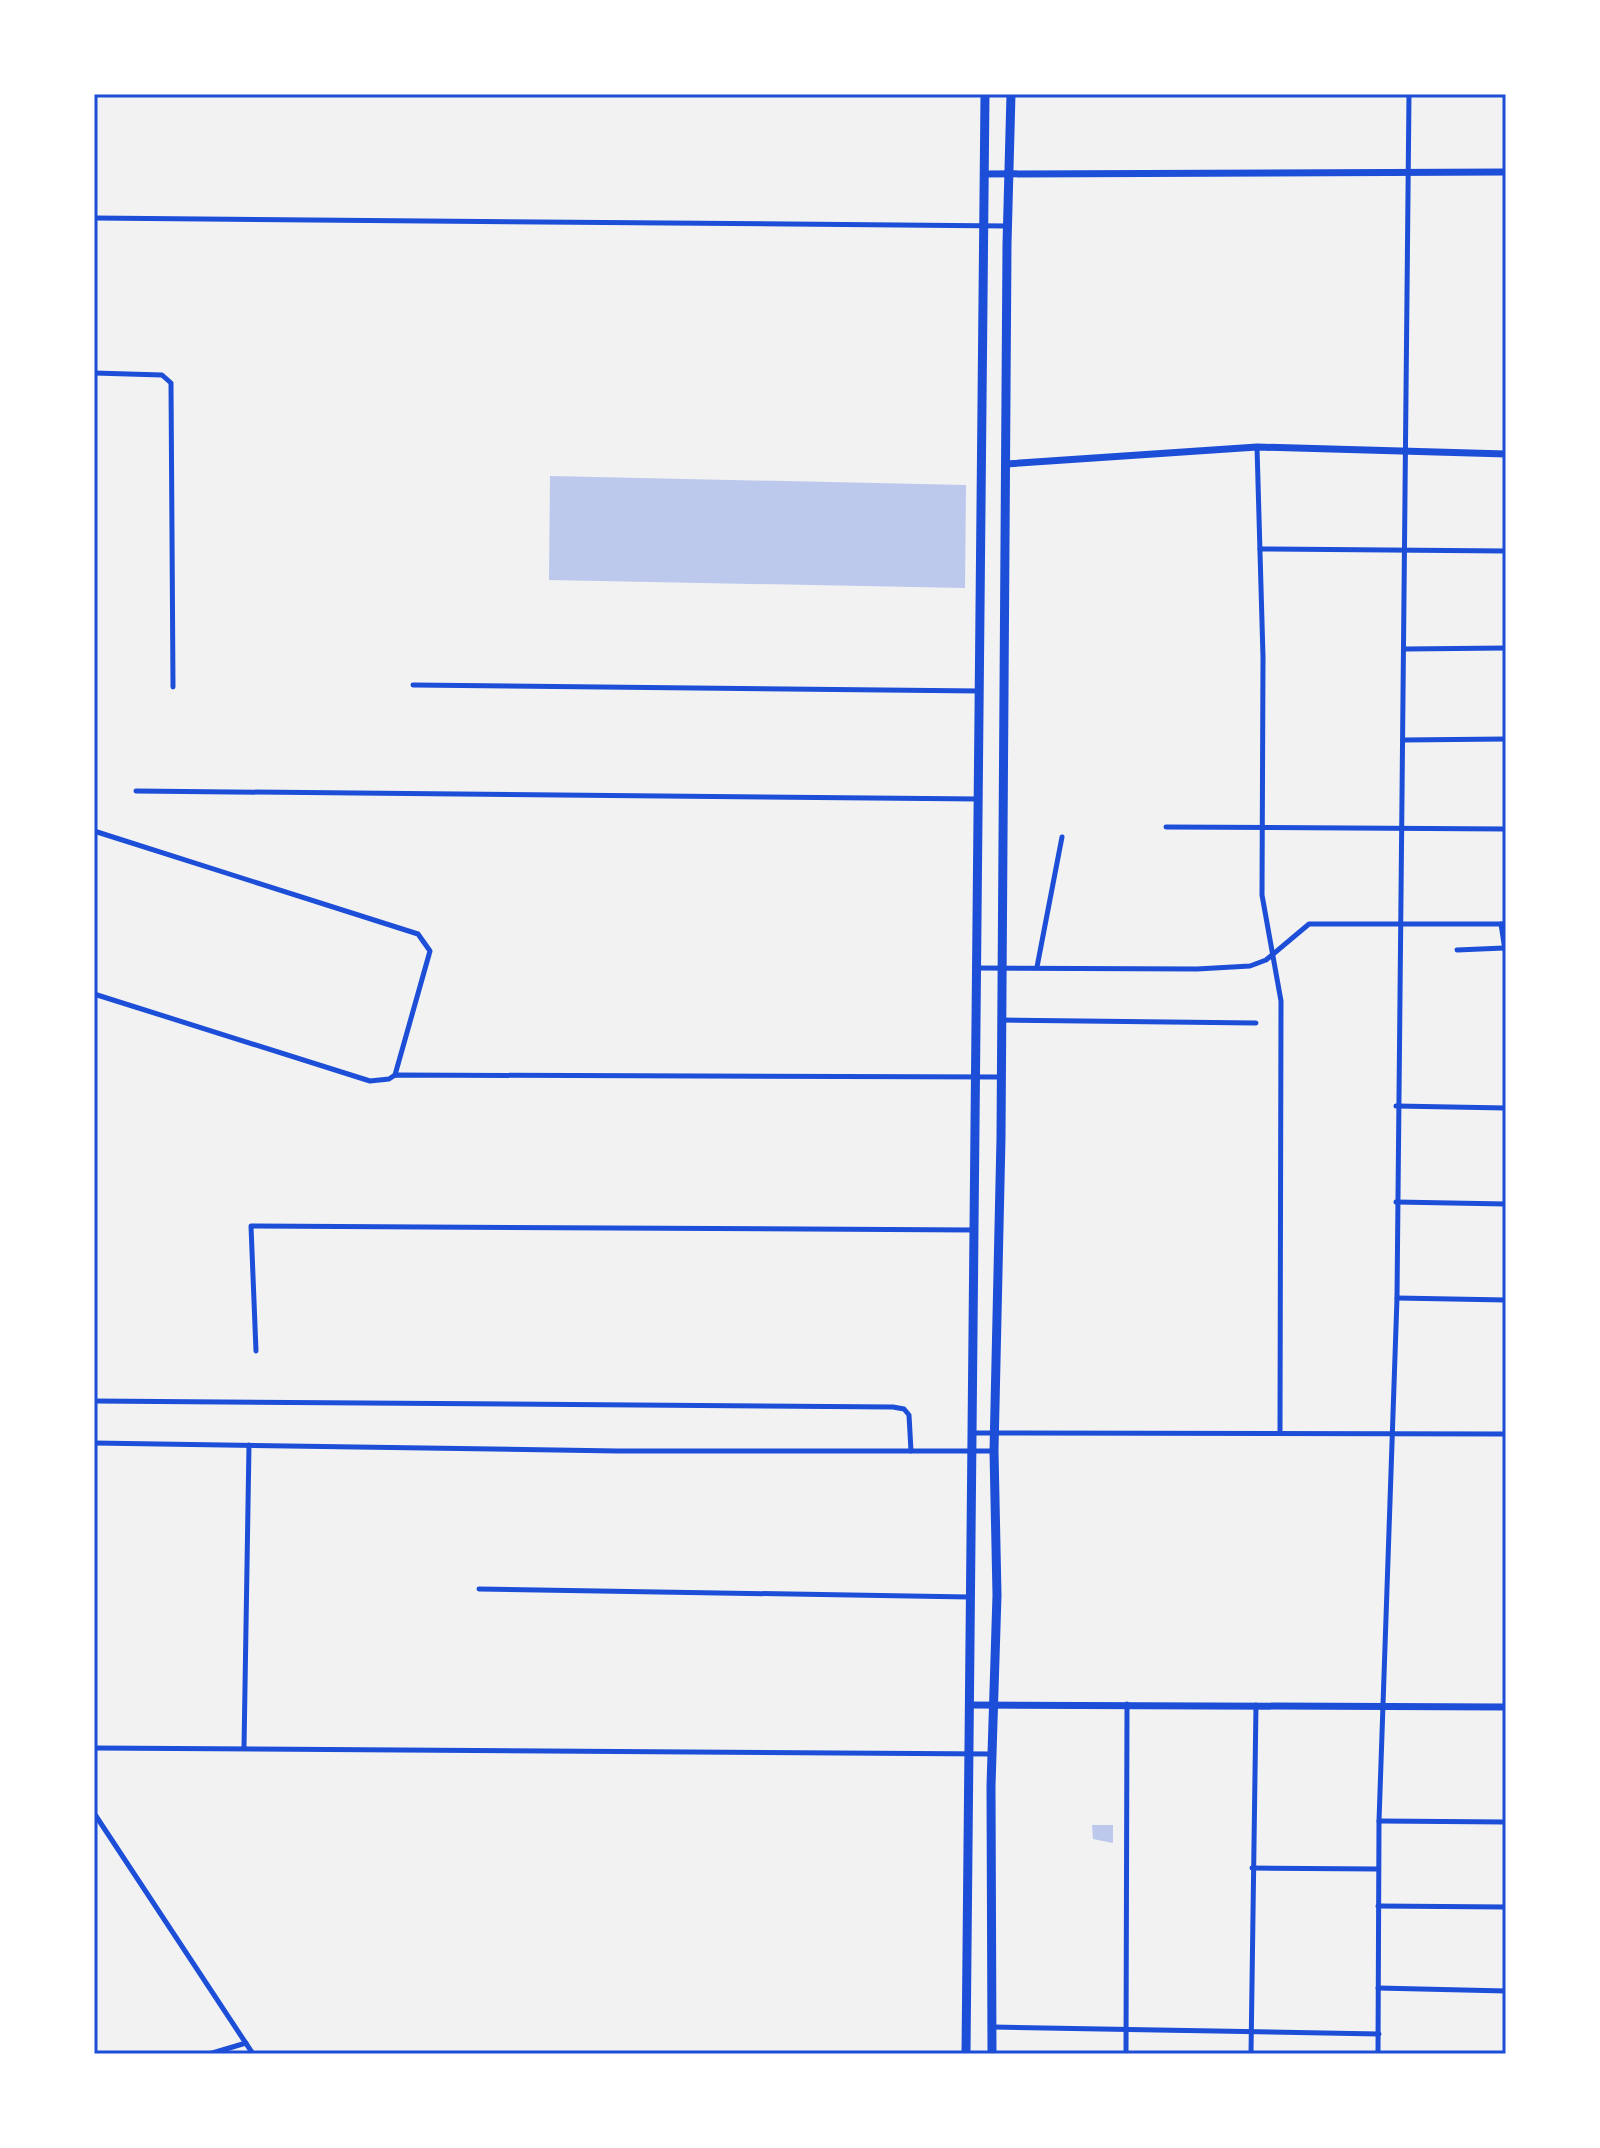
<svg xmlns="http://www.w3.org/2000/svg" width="1600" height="2148" viewBox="0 0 1600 2148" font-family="'DM Sans',sans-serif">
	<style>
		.building { fill: #bdc9ec }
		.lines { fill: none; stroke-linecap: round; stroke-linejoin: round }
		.minor { stroke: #1d4ed8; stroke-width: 5 }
		.tertiary { stroke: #1d4ed8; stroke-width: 7 }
		.trunk { stroke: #1d4ed8; stroke-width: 9 }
		.neatline { fill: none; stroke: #1d4ed8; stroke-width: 3 }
	</style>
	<rect width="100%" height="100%" fill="#f2f2f2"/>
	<!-- building -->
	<g class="building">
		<path d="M 550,476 L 966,485 L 965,588 L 549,580 Z"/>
		<path d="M 1092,1825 L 1113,1825 L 1113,1843 L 1093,1839 Z"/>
	</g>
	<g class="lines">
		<!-- minor -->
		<g class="minor">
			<path d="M 94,218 L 1007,226"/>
			<path d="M 94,373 L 162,375 L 171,383 L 173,687"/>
			<path d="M 1257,447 L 1263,657 L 1262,895 L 1281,1001 L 1280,1431"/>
			<path d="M 1260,549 L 1506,551"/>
			<path d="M 1405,649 L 1506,648"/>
			<path d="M 413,685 L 980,691"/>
			<path d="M 1403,740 L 1506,739"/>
			<path d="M 136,791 L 979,799"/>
			<path d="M 1166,827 L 1506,829"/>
			<path d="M 94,831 L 418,934 L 430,951 L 395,1075"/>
			<path d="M 1501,924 L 1505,950"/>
			<path d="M 1457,950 L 1504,948"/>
			<path d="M 1037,967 L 1062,837"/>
			<path d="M 978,968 L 1197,969 L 1250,966 L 1266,960 L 1309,924 L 1506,924"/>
			<path d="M 94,994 L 370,1081 L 389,1079 L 395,1075 L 1000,1077"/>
			<path d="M 1001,1020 L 1256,1023"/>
			<path d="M 1396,1106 L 1506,1108"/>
			<path d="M 1396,1202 L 1506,1204"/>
			<path d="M 1397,1298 L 1506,1300"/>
			<path d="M 256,1351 L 251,1226 L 973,1230"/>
			<path d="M 94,1401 L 893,1407 L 904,1409 L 909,1415 L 911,1451"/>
			<path d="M 973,1433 L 1506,1434"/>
			<path d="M 94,1443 L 618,1451 L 993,1451"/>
			<path d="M 479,1589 L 969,1597"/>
			<path d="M 94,1748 L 992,1754"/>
			<path d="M 244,1748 L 249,1445"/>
			<path d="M 94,1813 L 253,2054"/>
			<path d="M 1379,1821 L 1506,1822"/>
			<path d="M 1252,1868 L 1378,1869"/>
			<path d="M 1378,1906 L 1506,1907"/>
			<path d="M 1378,1988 L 1506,1991"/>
			<path d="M 993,2027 L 1379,2034"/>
			<path d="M 209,2054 L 246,2043"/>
			<path d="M 1126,2054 L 1127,1704"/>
			<path d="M 1251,2054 L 1256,1705"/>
			<path d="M 1378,2054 L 1379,1821 L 1397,1298 L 1409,94"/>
		</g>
		<!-- tertiary -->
		<g class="tertiary">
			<path d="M 985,174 L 1506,172"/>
			<path d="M 1006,464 L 1257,447 L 1506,454"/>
			<path d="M 969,1705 L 1506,1707"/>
		</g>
		<!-- trunk -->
		<g class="trunk">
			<path d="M 966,2054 L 985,94"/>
			<path d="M 992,2054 L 991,1786 L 997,1595 L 994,1451 L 1001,1138 L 1007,244 L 1011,94"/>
		</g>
	</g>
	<!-- border -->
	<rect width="1600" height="2148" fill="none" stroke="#ffffff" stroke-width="192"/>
	<rect x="96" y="96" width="1408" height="1956" class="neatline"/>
</svg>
